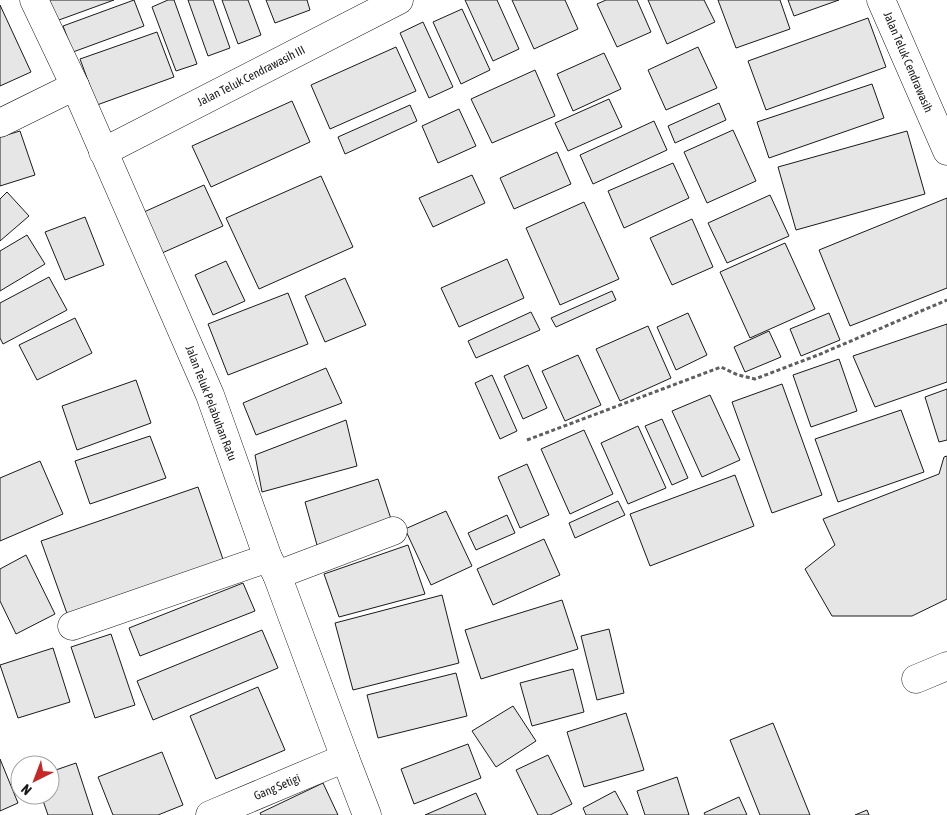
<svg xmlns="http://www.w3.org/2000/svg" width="947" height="815" viewBox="0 0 947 815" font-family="'Asap Condensed',sans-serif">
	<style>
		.building { fill: #e6e6e6; stroke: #1a1a1a }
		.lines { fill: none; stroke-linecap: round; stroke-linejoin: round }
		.minor-casing { stroke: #1a1a1a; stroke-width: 29 }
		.tertiary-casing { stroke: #1a1a1a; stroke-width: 29 }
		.path { stroke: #5f5f5f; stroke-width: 3; stroke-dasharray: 4 2.5; stroke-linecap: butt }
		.minor { stroke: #fff; stroke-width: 28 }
		.tertiary { stroke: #fff; stroke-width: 28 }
		.labels { text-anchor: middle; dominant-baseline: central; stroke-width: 4; stroke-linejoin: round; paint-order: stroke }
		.street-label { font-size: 12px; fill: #1a1a1a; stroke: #fff }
	</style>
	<rect width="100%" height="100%" fill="#fff"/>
	<!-- building -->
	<g class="building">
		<path d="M 39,0 L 114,0 L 48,24 Z"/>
		<path d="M 134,0 L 144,26 L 73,52 L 63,26 Z"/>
		<path d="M 168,0 L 174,0 L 197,64 L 176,71 L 152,7 Z"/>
		<path d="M 188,0 L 213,0 L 230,48 L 208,56 Z"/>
		<path d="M 222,0 L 248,0 L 261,35 L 238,44 Z"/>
		<path d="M 266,0 L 307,0 L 310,10 L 275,23 Z"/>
		<path d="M 465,0 L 497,0 L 519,49 L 493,61 Z"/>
		<path d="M 512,0 L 565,0 L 578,29 L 534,49 Z"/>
		<path d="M 606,0 L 637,0 L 651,32 L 617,47 L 597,4 Z"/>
		<path d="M 648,0 L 704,0 L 715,22 L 667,44 Z"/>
		<path d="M 718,0 L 780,0 L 790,29 L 736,48 Z"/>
		<path d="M 788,0 L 839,0 L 794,16 Z"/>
		<path d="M 0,5 L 31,72 L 0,86 Z"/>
		<path d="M 462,9 L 490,70 L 461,84 L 433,22 Z"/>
		<path d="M 868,18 L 886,67 L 766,110 L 748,61 Z"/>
		<path d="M 423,22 L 453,87 L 429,98 L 400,33 Z"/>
		<path d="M 157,32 L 174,77 L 97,105 L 80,59 Z"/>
		<path d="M 396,47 L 416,91 L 330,129 L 311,85 Z"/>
		<path d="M 698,47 L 717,88 L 666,110 L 648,70 Z"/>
		<path d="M 604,53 L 621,89 L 573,111 L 557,74 Z"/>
		<path d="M 535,70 L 555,116 L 492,143 L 471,99 Z"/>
		<path d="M 872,84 L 884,118 L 769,158 L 757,122 Z"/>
		<path d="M 609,99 L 622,127 L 568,151 L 555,123 Z"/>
		<path d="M 292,101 L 310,142 L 211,187 L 192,146 Z"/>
		<path d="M 719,103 L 726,120 L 675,143 L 668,126 Z"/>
		<path d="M 410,105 L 417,121 L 345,154 L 338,137 Z"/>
		<path d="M 459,109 L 476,146 L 438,163 L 422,126 Z"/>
		<path d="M 654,121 L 667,150 L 593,184 L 580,155 Z"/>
		<path d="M 733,130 L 756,181 L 707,203 L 684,152 Z"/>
		<path d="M 20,131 L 35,175 L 0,186 L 0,137 Z"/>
		<path d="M 907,131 L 925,194 L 796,230 L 778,167 Z"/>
		<path d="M 557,152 L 571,184 L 514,209 L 500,178 Z"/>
		<path d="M 673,163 L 689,198 L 624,228 L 608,191 Z"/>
		<path d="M 472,175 L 485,203 L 433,227 L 419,198 Z"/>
		<path d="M 321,176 L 353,247 L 259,289 L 226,218 Z"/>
		<path d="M 204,185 L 223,226 L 153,257 L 135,216 Z"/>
		<path d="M 7,192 L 29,216 L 0,241 L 0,199 Z"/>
		<path d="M 770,195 L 789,236 L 727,263 L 708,223 Z"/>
		<path d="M 947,198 L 947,288 L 850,326 L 819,250 Z"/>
		<path d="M 584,202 L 619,279 L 560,305 L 526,228 Z"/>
		<path d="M 85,217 L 104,265 L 65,280 L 45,232 Z"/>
		<path d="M 692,219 L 713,267 L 672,285 L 650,238 Z"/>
		<path d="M 27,235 L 45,264 L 0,291 L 0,251 Z"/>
		<path d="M 785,243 L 815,309 L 750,338 L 720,272 Z"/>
		<path d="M 507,259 L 524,298 L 459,327 L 441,288 Z"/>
		<path d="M 226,261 L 245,301 L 213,315 L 195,275 Z"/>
		<path d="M 49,277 L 67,310 L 3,344 L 0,338 L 0,303 Z"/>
		<path d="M 345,278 L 366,325 L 325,342 L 305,296 Z"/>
		<path d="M 612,291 L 616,300 L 556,327 L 551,318 Z"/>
		<path d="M 288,293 L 308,344 L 228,375 L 208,324 Z"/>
		<path d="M 531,312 L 540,330 L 476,358 L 468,341 Z"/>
		<path d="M 688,313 L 707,355 L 676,370 L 657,327 Z"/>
		<path d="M 829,313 L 840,340 L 801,356 L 790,329 Z"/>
		<path d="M 75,318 L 92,353 L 37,380 L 19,345 Z"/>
		<path d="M 947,324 L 947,382 L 875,407 L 853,356 Z"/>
		<path d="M 648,326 L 671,378 L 620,401 L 596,349 Z"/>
		<path d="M 769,331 L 781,357 L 745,372 L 734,347 Z"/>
		<path d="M 578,355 L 601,405 L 565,421 L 542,371 Z"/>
		<path d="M 839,359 L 857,411 L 811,427 L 793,375 Z"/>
		<path d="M 528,365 L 547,408 L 523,419 L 504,376 Z"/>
		<path d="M 326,368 L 342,403 L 256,435 L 243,403 Z"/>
		<path d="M 492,375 L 517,431 L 500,439 L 475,383 Z"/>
		<path d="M 136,380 L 151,423 L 77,450 L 62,406 Z"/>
		<path d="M 782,384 L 822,495 L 772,513 L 732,402 Z"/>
		<path d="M 947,389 L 947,440 L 939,442 L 925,397 Z"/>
		<path d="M 710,395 L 740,460 L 702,477 L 672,411 Z"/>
		<path d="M 901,410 L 924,472 L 838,502 L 815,439 Z"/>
		<path d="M 662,419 L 688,478 L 672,485 L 645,426 Z"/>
		<path d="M 346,420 L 357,466 L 262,492 L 255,455 Z"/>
		<path d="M 638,426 L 666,488 L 628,504 L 601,443 Z"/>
		<path d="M 584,430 L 613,494 L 570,514 L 541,449 Z"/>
		<path d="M 150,436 L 166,478 L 90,504 L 75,461 Z"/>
		<path d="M 947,456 L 947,599 L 912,616 L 832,616 L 805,569 L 835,545 L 823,519 L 939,474 L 944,457 Z"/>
		<path d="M 40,461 L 63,514 L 0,541 L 0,478 Z"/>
		<path d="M 527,464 L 549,515 L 520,528 L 498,477 Z"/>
		<path d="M 735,475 L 754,526 L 650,566 L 630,514 Z"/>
		<path d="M 378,479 L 392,522 L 317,545 L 305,502 Z"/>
		<path d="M 198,487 L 225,565 L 69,619 L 41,541 Z"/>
		<path d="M 618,501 L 625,515 L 575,538 L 569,523 Z"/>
		<path d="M 446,511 L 472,566 L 431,585 L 405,529 Z"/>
		<path d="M 507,515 L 515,533 L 476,550 L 468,533 Z"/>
		<path d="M 544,539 L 560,575 L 493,605 L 477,569 Z"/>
		<path d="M 408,545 L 425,594 L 339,617 L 324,574 Z"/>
		<path d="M 26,555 L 55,614 L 16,634 L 0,601 L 0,569 Z"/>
		<path d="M 243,583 L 255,611 L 140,656 L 129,628 Z"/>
		<path d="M 442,595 L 459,663 L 353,690 L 335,623 Z"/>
		<path d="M 562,600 L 578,649 L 481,679 L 465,630 Z"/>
		<path d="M 609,629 L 624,693 L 597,700 L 581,636 Z"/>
		<path d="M 262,630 L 278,668 L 153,720 L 137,681 Z"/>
		<path d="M 111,634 L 135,705 L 95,718 L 71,647 Z"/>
		<path d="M 53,648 L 70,702 L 18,718 L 0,665 Z"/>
		<path d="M 573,669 L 584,712 L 532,726 L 520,683 Z"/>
		<path d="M 456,673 L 467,716 L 378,738 L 367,695 Z"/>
		<path d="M 258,687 L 285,750 L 216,779 L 190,716 Z"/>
		<path d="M 513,706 L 536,741 L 496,767 L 472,731 Z"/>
		<path d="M 626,713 L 644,770 L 584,787 L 567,732 Z"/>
		<path d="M 773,723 L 810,815 L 760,815 L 730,740 Z"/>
		<path d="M 468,744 L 481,778 L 414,804 L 401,769 Z"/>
		<path d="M 162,752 L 183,805 L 158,815 L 113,815 L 98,777 Z"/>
		<path d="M 548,755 L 572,804 L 550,815 L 538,815 L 516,770 Z"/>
		<path d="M 0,759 L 18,803 L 0,811 Z"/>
		<path d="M 76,763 L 93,815 L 48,815 L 41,795 L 50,795 L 50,772 Z"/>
		<path d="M 677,777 L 689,815 L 645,815 L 637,791 Z"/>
		<path d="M 323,783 L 338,815 L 261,815 L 260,813 Z"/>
		<path d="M 615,791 L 628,815 L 586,815 L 583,808 Z"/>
		<path d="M 476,793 L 486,815 L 425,815 Z"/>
		<path d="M 739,797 L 747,815 L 705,815 L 704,813 Z"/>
		<path d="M 867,810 L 869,815 L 855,815 Z"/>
	</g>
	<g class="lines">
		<defs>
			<g id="minor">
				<path d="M 34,0 L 75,86 L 210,395 L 268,558 L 277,575 L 345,758 L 367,815"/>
				<path d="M 0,123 L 75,86"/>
				<path d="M 103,152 L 399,0"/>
				<path d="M 277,575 L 393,531"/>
				<path d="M 72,626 L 268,558"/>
				<path d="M 916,679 L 947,666"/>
				<path d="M 210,815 L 345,758"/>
			</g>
			<path id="tertiary" d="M 881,0 L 947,151"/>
		</defs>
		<!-- minor casing -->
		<use href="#minor" class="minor-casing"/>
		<!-- tertiary casing -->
		<use href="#tertiary" class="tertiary-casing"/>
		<!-- path -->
		<path class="path" d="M 527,440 L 721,367 L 738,375 L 755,379 L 818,355 L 947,300"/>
		<!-- minor -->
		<use href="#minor" class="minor"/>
		<!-- tertiary -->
		<use href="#tertiary" class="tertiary"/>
	</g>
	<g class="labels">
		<!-- street labels -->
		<g class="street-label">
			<text transform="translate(908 62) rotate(67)">Jalan Teluk Cendrawasih</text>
			<text transform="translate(251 76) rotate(-27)">Jalan Teluk Cendrawasih III</text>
			<text transform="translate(211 403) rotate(69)">Jalan Teluk Pelabuhan Ratu</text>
			<text transform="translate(277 787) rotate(-23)">Gang Setigi</text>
		</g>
	</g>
	<!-- north arrow -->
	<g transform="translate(35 780) rotate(222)"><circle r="24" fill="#ffffff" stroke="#a3a3a3"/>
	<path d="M0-4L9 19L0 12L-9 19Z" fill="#c62828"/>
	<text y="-8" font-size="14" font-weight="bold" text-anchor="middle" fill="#1a1a1a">N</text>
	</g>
</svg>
